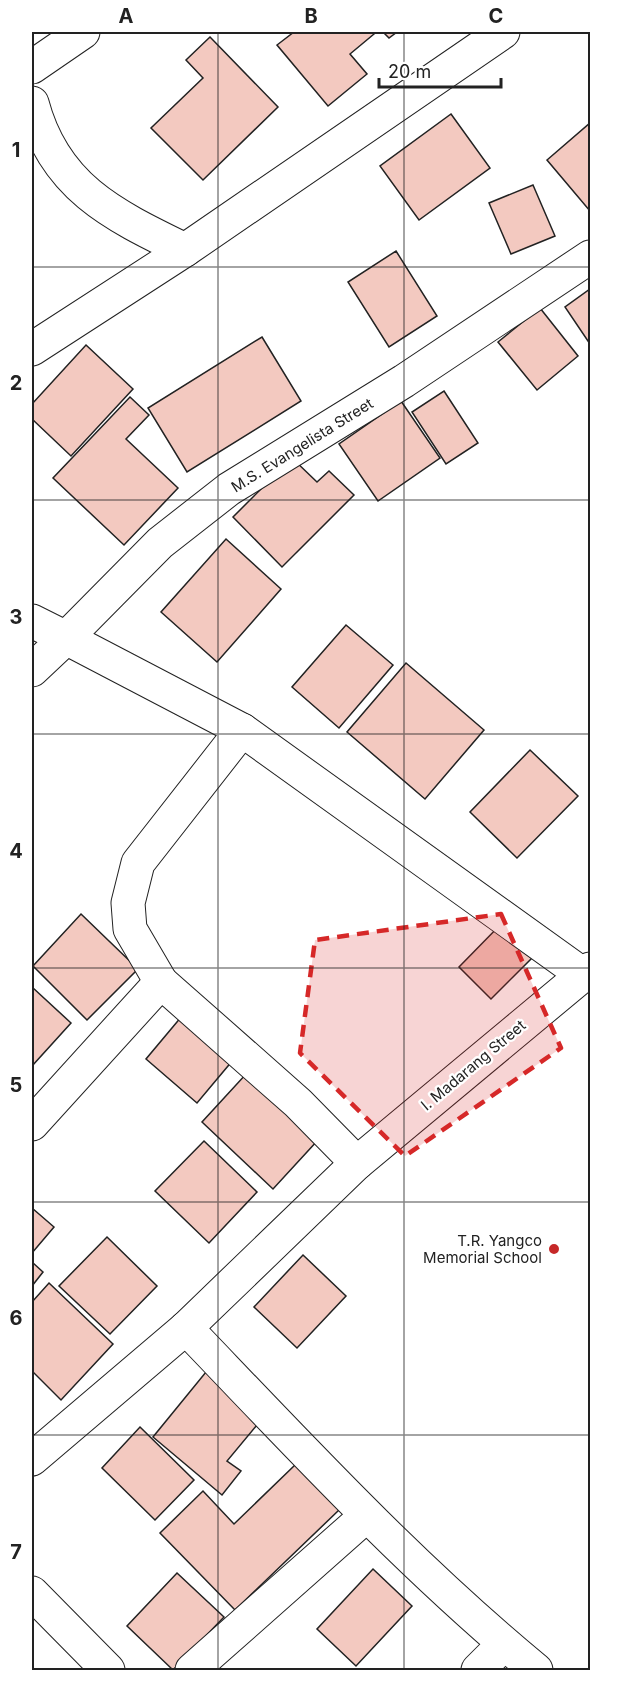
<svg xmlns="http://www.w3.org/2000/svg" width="622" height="1702" viewBox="0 0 622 1702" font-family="Inter,sans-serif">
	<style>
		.building { fill: #f3c9c0; stroke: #222; stroke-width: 1.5 }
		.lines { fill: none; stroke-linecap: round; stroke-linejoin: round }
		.minor-casing { stroke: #222; stroke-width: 35 }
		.minor { stroke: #fff; stroke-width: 33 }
		.marked { fill: #d62828; fill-opacity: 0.2; stroke: #d62828; stroke-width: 4.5; stroke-dasharray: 12 8; stroke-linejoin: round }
		.grid { fill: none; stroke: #222; stroke-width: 1.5; stroke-opacity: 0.55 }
		.poi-dot { fill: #c62828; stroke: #fff; stroke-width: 2 }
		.labels { text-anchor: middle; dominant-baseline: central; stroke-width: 4.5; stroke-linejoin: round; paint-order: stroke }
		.street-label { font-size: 15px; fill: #222; stroke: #fff }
		.poi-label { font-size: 15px; fill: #222; stroke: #fff; text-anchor: end }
		.neatline { fill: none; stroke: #222; stroke-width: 2 }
		.grid-label { font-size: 20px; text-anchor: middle; font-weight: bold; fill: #222 }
	</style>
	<rect width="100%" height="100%" fill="#fff"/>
	<!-- building -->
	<g class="building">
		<path d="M 294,32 L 372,32 L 374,34 L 350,54 L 367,74 L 328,106 L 277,45 Z"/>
		<path d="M 383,32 L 397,32 L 389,38 Z"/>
		<path d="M 210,37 L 278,107 L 203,180 L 151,128 L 203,78 L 186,60 Z"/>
		<path d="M 451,114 L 490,168 L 419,220 L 380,166 Z"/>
		<path d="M 590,123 L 590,211 L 547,160 Z"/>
		<path d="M 533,185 L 555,236 L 511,254 L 489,203 Z"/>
		<path d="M 396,251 L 437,316 L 389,347 L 348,282 Z"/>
		<path d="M 590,289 L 590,344 L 565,307 Z"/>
		<path d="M 540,308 L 578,356 L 537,390 L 498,342 Z"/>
		<path d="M 262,337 L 301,401 L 187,472 L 148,408 Z"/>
		<path d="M 86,345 L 133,389 L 71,456 L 32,419 L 32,404 Z"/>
		<path d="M 444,391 L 478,443 L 446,464 L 412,412 Z"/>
		<path d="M 130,397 L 149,415 L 126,439 L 178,488 L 124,545 L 53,478 Z"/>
		<path d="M 401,401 L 440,458 L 378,501 L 339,444 Z"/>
		<path d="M 292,458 L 317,482 L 329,471 L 354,495 L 282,567 L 233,517 Z"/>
		<path d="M 226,539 L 281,589 L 217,662 L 161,612 Z"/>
		<path d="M 346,625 L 393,665 L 339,728 L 292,687 Z"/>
		<path d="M 406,663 L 484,730 L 425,799 L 347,732 Z"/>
		<path d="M 530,750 L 578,796 L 517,858 L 470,812 Z"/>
		<path d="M 81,914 L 138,969 L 87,1020 L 33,966 Z"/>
		<path d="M 503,922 L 536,954 L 491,999 L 459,967 Z"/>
		<path d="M 32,987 L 71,1023 L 32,1066 Z"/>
		<path d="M 182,1016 L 233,1060 L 197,1103 L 146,1059 Z"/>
		<path d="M 247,1073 L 318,1140 L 273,1189 L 202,1122 Z"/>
		<path d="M 204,1141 L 257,1192 L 209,1243 L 155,1191 Z"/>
		<path d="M 32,1208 L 54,1227 L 32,1253 Z"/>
		<path d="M 107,1237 L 157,1286 L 110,1334 L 59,1286 Z"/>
		<path d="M 303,1255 L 346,1296 L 297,1348 L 254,1307 Z"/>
		<path d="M 32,1262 L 43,1272 L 32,1286 Z"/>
		<path d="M 49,1283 L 113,1344 L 61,1400 L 32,1371 L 32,1302 Z"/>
		<path d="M 206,1372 L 262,1419 L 227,1461 L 241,1471 L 222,1495 L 153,1437 Z"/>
		<path d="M 140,1427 L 194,1480 L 155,1520 L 102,1468 Z"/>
		<path d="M 296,1464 L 339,1510 L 235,1610 L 160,1533 L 203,1491 L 234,1524 Z"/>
		<path d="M 373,1569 L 412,1606 L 356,1666 L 317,1629 Z"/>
		<path d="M 177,1573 L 224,1617 L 173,1670 L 127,1626 Z"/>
	</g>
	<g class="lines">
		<defs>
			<g id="minor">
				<path d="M 32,67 L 83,32"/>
				<path d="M 32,103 C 54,187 113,215 185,250"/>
				<path d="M 32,349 L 185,250 L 503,32"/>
				<path d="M 32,621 L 66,638 L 160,543 L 229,489 L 404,381 L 590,257"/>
				<path d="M 32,670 L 66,638 L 242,730 L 582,974"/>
				<path d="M 161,982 L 130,929 L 128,903 L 138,863 L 242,730"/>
				<path d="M 32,1124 L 161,982 L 298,1103 L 357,1163"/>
				<path d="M 186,1328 C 299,1446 410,1566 536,1670"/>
				<path d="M 32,1459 L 186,1328 L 357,1163 L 590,969"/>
				<path d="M 32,1593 L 108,1670"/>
				<path d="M 192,1670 L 366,1516"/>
				<path d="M 478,1670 L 504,1644"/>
			</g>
		</defs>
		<!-- minor casing -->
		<use href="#minor" class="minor-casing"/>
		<!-- minor -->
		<use href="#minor" class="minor"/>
	</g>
	<!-- marked area -->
	<path class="marked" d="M 501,914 L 561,1048 L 405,1156 L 300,1053 L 315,940 Z"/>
	<!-- grid -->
	<path class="grid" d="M 218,32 L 218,1670M 404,32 L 404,1670M 32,267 L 590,267M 32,500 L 590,500M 32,734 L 590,734M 32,968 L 590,968M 32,1202 L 590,1202M 32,1435 L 590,1435"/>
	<!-- markers -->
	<circle class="poi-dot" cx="554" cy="1249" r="6"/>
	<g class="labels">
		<!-- street labels -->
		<g class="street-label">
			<text transform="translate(302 445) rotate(-32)">M.S. Evangelista Street</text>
			<text transform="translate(473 1065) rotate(-40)">I. Madarang Street</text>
		</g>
		<!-- poi labels -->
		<g class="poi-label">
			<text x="542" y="1240">T.R. Yangco<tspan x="542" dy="17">Memorial School</tspan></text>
		</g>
	</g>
	<!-- border -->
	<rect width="622" height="1702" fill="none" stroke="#ffffff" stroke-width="66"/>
	<!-- scale -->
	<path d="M379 78v9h122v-9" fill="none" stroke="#222222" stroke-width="3"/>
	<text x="388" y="78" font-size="18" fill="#222222" stroke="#ffffff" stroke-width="4.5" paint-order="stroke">20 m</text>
	<rect x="33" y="33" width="556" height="1636" class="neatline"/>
	<g class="grid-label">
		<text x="126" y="23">A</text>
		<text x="311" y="23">B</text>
		<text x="496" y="23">C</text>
		<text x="16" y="157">1</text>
		<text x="16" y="390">2</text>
		<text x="16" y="624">3</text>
		<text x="16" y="858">4</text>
		<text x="16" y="1092">5</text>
		<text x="16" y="1325">6</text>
		<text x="16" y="1559">7</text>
	</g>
</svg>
